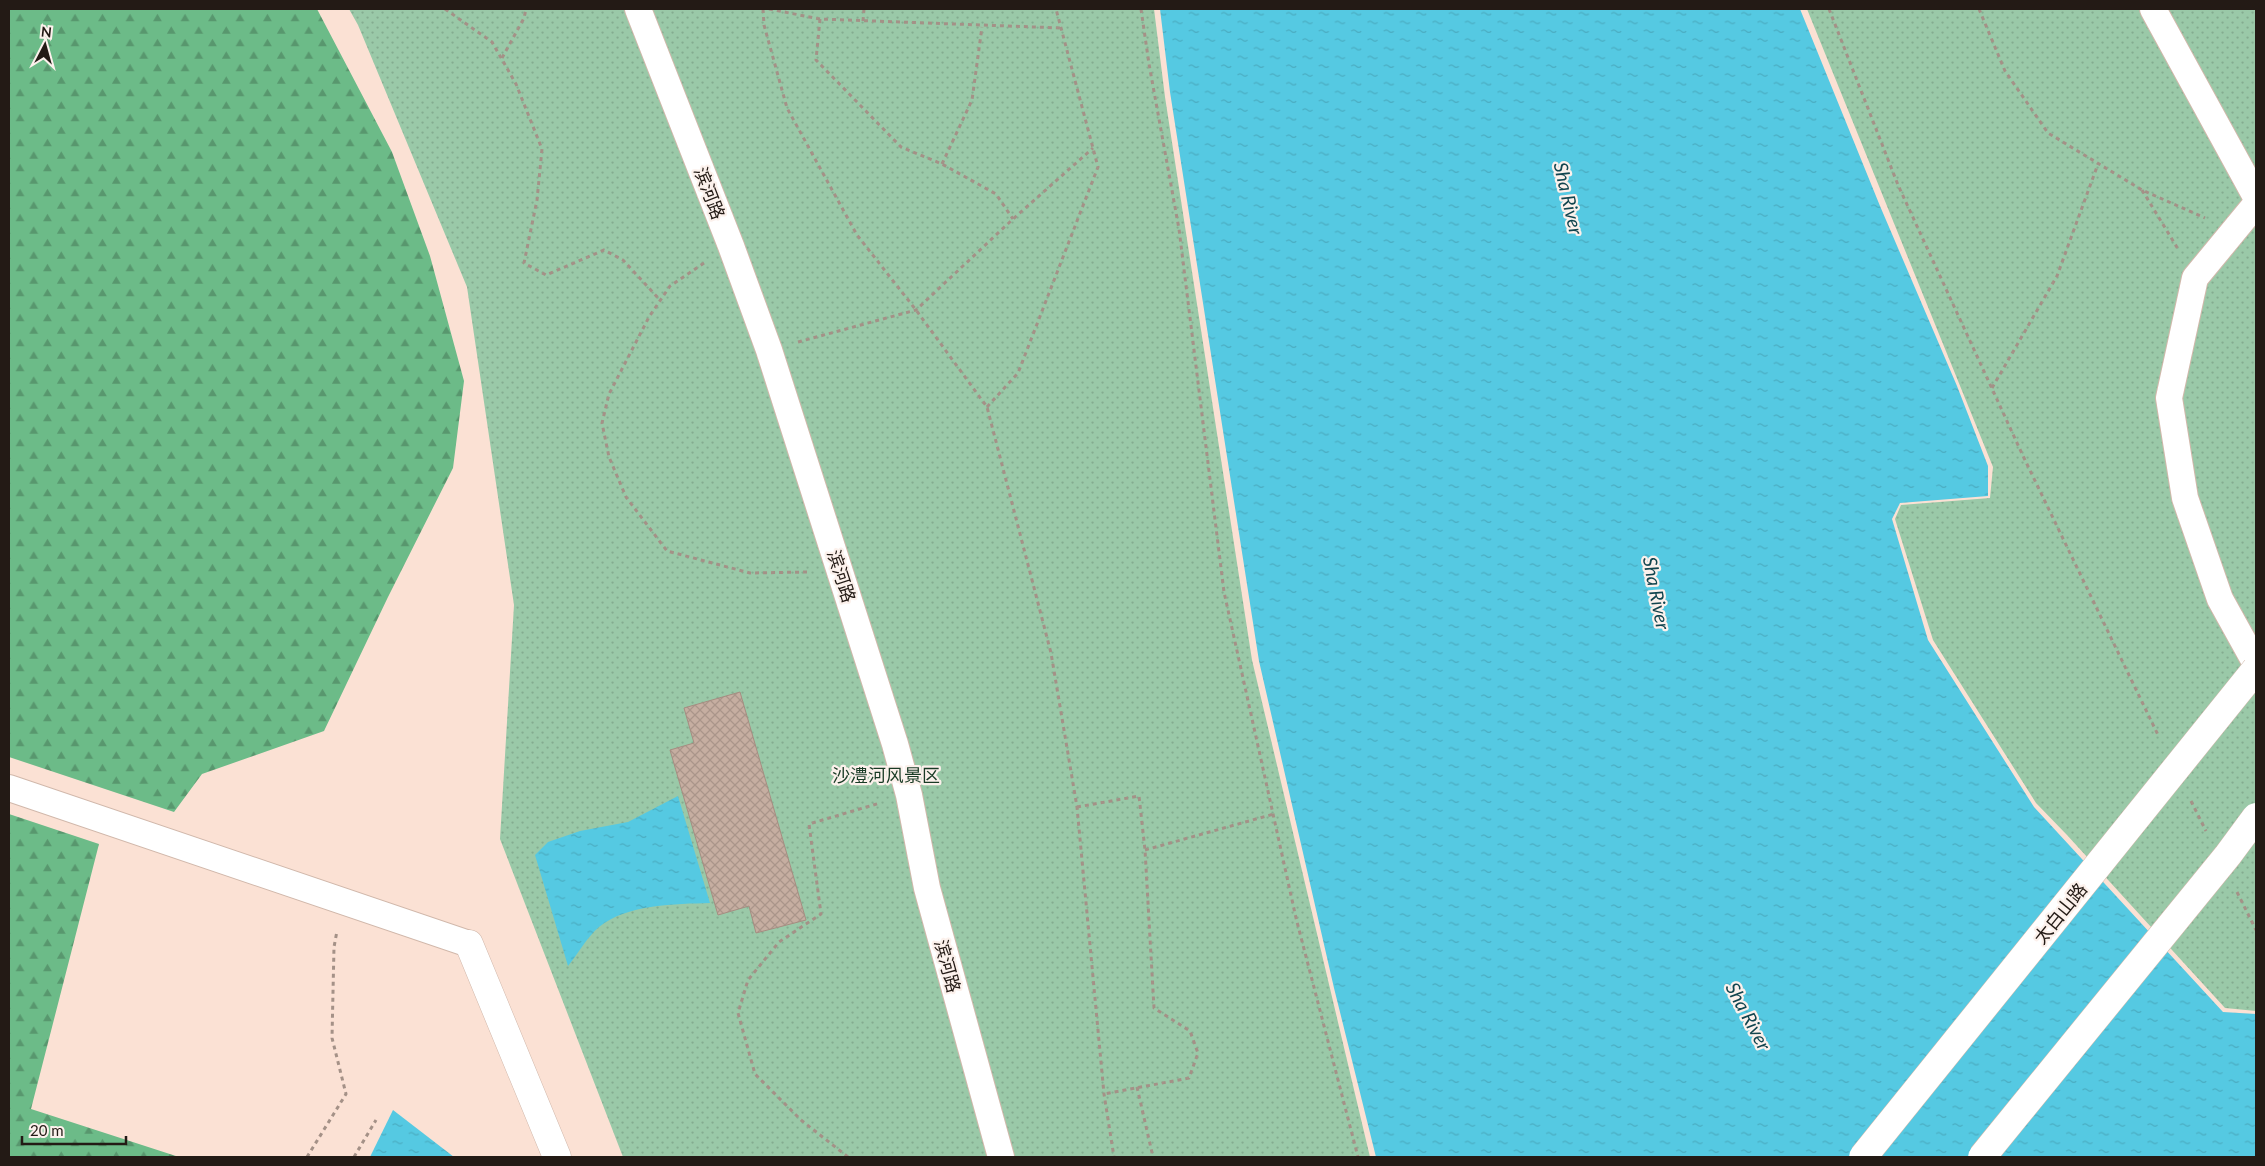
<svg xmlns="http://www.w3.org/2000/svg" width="2265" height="1166" viewBox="0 0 2265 1166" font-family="Lato,'Noto Sans SC',sans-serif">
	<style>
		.grass { fill: url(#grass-dots) }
		.forest { fill: url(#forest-firs) }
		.water { fill: url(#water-ripples) }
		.building { fill: url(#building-cross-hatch); stroke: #a58d81 }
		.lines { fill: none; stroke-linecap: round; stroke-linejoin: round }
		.street-casing { stroke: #d1b8ab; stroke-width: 28 }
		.secondary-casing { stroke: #d1b8ab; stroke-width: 29 }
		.path { stroke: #a49187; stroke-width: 3; stroke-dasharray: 4 4; stroke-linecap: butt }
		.street { stroke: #fff; stroke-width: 26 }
		.secondary { stroke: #fff; stroke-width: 28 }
		.secondary-bridge-casing { stroke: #d1b8ab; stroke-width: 29; stroke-linecap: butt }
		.secondary-bridge { stroke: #fff; stroke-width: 28 }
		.labels { text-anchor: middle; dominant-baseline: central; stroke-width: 4.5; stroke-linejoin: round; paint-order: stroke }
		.street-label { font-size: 18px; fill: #231a15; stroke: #fcf1ec }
		.park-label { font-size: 18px; fill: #193b25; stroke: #fcf1ec }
		.water-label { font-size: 19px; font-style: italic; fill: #11454f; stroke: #fcf1ec }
	</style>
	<defs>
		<pattern id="grass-dots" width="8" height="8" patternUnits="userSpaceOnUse" patternTransform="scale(1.25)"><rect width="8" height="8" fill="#9ac9a8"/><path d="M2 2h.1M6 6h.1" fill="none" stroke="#84ac90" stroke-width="1.8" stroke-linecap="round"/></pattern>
		<pattern id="forest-firs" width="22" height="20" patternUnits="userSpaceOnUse" patternTransform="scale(1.25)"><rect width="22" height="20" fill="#6cbb88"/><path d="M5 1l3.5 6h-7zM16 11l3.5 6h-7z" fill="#58976e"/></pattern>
		<pattern id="water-ripples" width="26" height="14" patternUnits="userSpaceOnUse" patternTransform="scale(1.25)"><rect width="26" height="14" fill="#55c9e2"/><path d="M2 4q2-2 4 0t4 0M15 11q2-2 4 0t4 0" fill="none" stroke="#4aacc1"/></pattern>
		<pattern id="building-cross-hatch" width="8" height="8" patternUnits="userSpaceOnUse" patternTransform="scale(1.25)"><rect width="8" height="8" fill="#c6aea1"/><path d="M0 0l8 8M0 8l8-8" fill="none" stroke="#aa958a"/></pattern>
	</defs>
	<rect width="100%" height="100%" fill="#fbe1d4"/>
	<!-- grass -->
	<g class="grass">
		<path d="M 349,9 L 1154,9 L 1165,97 L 1252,660 L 1370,1157 L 623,1157 L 500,839 L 514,605 L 467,287 L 358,25 Z"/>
		<path d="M 1807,9 L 2256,9 L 2256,1011 L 2225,1008 L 2067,835 L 2036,803 L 1933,640 L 1895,519 L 1901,505 L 1990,498 L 1993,467 Z"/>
	</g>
	<!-- forest -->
	<g class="forest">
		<path d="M 9,9 L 317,9 L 392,152 L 430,256 L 464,381 L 453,468 L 388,597 L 324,731 L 202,774 L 174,812 L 9,757 Z"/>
		<path d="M 9,814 L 99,844 L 31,1109 L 179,1157 L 9,1157 Z"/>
	</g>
	<!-- water -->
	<g class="water">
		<path d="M 1160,9 L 1800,9 L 1880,206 L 1957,386 L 1988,466 L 1988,496 L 1900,503 L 1892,519 L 1928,640 L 2034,807 L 2223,1012 L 2256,1014 L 2256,1157 L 1376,1157 L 1334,988 L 1259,661 L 1170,92 Z"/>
		<path d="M 678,796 L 710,903 C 676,904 627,904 599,927 C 587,937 578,954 568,966 L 535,855 L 548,842 L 580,831 L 628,822 Z"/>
		<path d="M 393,1110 L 454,1157 L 370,1157 Z"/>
	</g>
	<!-- building -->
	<path class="building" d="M 740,692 L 806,920 L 756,933 L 749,906 L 718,915 L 670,750 L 694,743 L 684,708 Z"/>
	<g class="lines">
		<defs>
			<g id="street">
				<path d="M 638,9 L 731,246 L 769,350 L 895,744 L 909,795 L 927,888 L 1001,1157"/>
				<path d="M 2153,9 L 2256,197"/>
				<path d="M 2256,204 L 2195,278 L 2169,398 L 2185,498 L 2220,599 L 2256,664"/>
				<path d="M 9,788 L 469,944"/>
			</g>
			<path id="secondary" d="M 469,944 L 557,1157"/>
		</defs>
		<!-- street casing -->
		<use href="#street" class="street-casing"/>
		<!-- secondary casing -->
		<use href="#secondary" class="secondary-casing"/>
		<!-- path -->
		<g class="path">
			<path d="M 445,9 L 492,42 L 516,84 L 542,149 L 537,200 L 524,263 L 546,275 L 604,250 L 623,260 L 660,300"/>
			<path d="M 763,9 L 764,25 L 787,108 L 857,235 L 916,310 L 987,407 L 1051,653 L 1077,807 L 1104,1094 L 1114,1157"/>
			<path d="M 769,9 L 820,19 L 1061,28"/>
			<path d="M 1141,9 L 1149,64 L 1179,229 L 1224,592 L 1296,918 L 1358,1157"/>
			<path d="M 1829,9 L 1898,185 L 2024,458 L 2159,737"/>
			<path d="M 1979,9 L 2005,71 L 2048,133 L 2142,190 L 2205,218"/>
			<path d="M 820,19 L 816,60 L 901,147 L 942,164 L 996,194 L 1013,219"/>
			<path d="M 863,21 L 864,9"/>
			<path d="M 502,58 L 524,18 L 526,9"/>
			<path d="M 942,164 L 972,100 L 982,27"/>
			<path d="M 2142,190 L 2178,249"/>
			<path d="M 704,263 L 670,286 L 649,317 L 609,394 L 602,423 L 609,457 L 626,497 L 667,551 L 750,573 L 807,572"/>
			<path d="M 798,342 L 916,310 L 1013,219 L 1093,148"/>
			<path d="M 1992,388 L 2057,276 L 2098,164"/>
			<path d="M 987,407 L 1018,373 L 1098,167 L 1056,9"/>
			<path d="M 2191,801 L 2206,831"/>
			<path d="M 1077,807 L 1139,796 L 1145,850 L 1154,1008 L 1190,1031 L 1198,1053 L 1189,1078 L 1104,1094"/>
			<path d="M 1145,850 L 1274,814"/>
			<path d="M 2237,892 L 2256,930"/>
			<path d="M 1137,1087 L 1153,1157"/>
			<path d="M 307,1157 L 346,1094 L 332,1038 L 334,947 L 337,931"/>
			<path d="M 354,1157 L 376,1120"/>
			<path d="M 848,1157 L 801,1120 L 755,1074 L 738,1013 L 748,980 L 779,942 L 821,914 L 809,824 L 880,803"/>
		</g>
		<!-- street -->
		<use href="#street" class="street"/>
		<!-- secondary -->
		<use href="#secondary" class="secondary"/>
		<defs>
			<g id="secondary-bridge">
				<path d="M 1863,1157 L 2256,669"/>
				<path d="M 1982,1157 L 2228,855 L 2256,817"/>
			</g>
		</defs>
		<!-- secondary-bridge casing -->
		<use href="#secondary-bridge" class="secondary-bridge-casing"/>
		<!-- secondary-bridge -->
		<use href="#secondary-bridge" class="secondary-bridge"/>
	</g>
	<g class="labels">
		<!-- street labels -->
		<g class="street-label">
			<text transform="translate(710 193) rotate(69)">滨河路</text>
			<text transform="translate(842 576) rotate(72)">滨河路</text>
			<text transform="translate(2060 913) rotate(-51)">太白山路</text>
			<text transform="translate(948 966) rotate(75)">滨河路</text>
		</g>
		<!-- park labels -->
		<g class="park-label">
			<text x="886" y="775">沙澧河风景区</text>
		</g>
		<!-- water labels -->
		<g class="water-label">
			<text transform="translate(1569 198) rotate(77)">Sha River</text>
			<text transform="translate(1657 593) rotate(79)">Sha River</text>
			<text transform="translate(1749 1016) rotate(62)">Sha River</text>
		</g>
	</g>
	<!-- border -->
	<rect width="2265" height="1166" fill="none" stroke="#231a15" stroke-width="20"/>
	<!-- north arrow -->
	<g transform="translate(45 45) rotate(6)" stroke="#fcf1ec" stroke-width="4" paint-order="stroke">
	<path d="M0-4L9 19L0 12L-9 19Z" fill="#231a15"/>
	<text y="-8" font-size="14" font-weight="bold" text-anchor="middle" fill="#231a15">N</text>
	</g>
	<!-- scale -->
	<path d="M22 1136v8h104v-8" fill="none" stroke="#231a15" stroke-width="2.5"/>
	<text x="30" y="1136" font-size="15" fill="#231a15" stroke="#fcf1ec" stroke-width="4" paint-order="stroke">20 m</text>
</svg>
